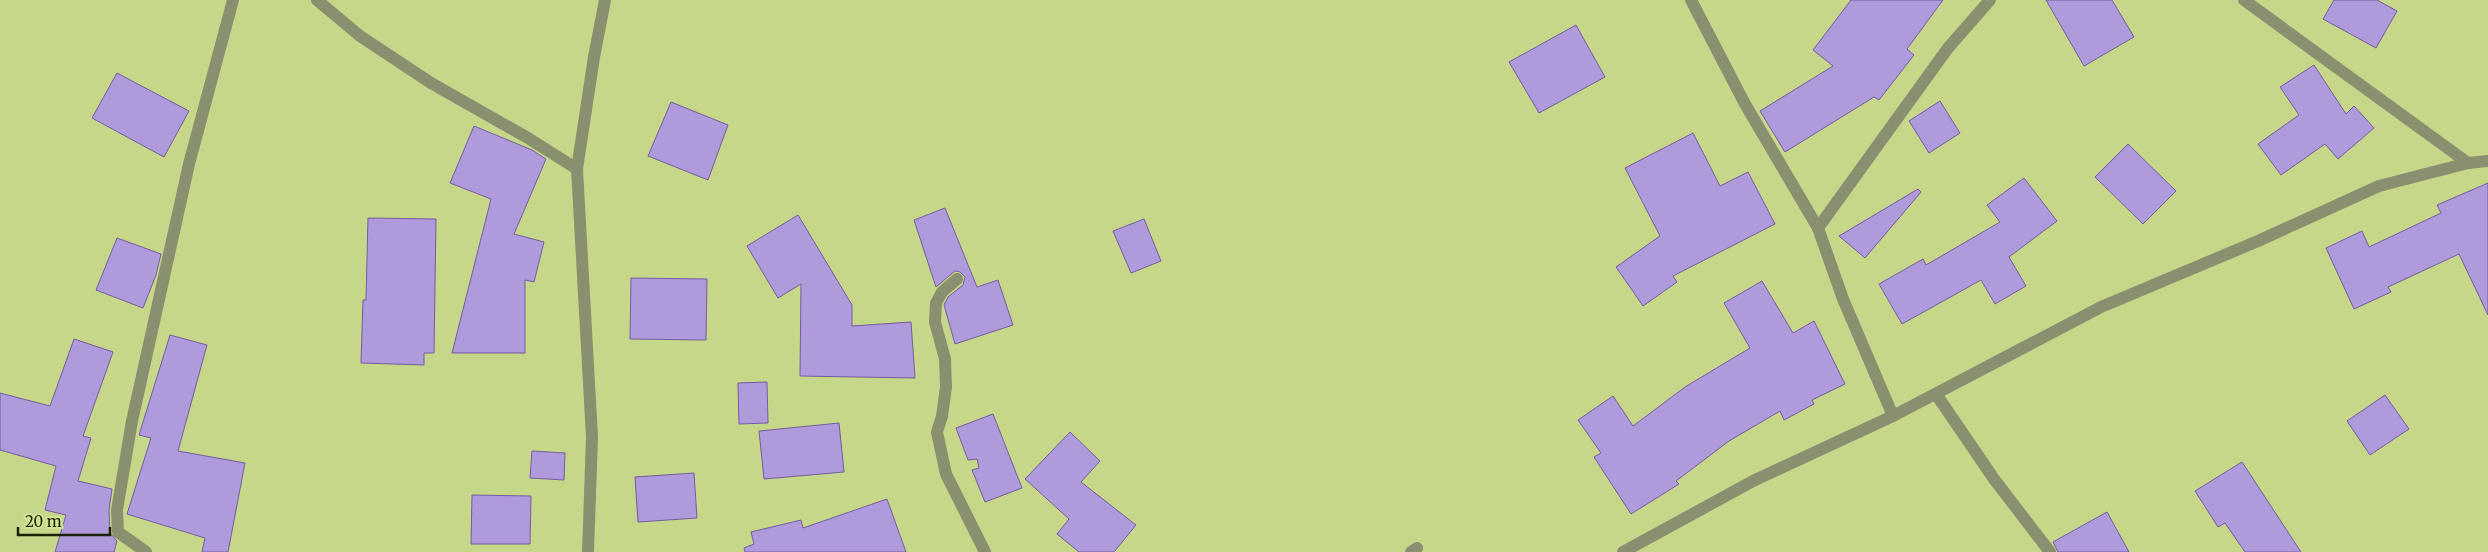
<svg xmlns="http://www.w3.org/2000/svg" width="2488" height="552" viewBox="0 0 2488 552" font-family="Merriweather,serif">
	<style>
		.building { fill: #af9adc; stroke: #735d9e }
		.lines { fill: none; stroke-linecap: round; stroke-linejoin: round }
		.minor { stroke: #889070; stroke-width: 12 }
	</style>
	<rect width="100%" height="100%" fill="#c7d78a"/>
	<!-- building -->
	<g class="building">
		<path d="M 1851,0 L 1943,0 L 1907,49 L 1914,55 L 1879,100 L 1874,97 L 1785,152 L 1760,111 L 1833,66 L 1813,50 Z"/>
		<path d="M 2046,0 L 2112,0 L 2134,37 L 2084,66 Z"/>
		<path d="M 2334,0 L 2377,0 L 2397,11 L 2376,48 L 2323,19 Z"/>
		<path d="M 1576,25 L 1605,77 L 1539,113 L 1509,62 Z"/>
		<path d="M 2314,65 L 2346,114 L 2354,106 L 2374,128 L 2338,159 L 2325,144 L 2281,175 L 2258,144 L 2299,115 L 2280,87 Z"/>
		<path d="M 117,73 L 189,111 L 164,157 L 92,118 Z"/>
		<path d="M 1940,101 L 1960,133 L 1929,153 L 1909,121 Z"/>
		<path d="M 671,102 L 728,125 L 708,180 L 648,156 Z"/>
		<path d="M 474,126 L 532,150 L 546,159 L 514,234 L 544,242 L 534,282 L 525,280 L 525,353 L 452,353 L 491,199 L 450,183 Z"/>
		<path d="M 1693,133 L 1720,186 L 1748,172 L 1775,224 L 1673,276 L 1677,282 L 1643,306 L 1616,267 L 1660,236 L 1625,168 Z"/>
		<path d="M 2128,144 L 2176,191 L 2143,224 L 2095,177 Z"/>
		<path d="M 2024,178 L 2057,221 L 2009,257 L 2026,286 L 1995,304 L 1981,280 L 1902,324 L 1879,284 L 1923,259 L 1926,265 L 2000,222 L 1987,205 Z"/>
		<path d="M 2488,183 L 2488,315 L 2459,254 L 2388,287 L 2391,292 L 2354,309 L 2326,248 L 2362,231 L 2369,247 L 2441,213 L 2437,205 Z"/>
		<path d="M 1918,189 L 1921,192 L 1865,258 L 1839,236 Z"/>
		<path d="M 945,208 L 977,287 L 998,280 L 1013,325 L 955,344 L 944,305 L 948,297 L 963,285 L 965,277 L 960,272 L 955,271 L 936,287 L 914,220 Z"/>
		<path d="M 798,215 L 852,305 L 852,326 L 911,322 L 915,378 L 800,376 L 801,284 L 778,298 L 747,246 Z"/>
		<path d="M 368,218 L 436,219 L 434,353 L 424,353 L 424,365 L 361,363 L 363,300 L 366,300 Z"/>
		<path d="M 1144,219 L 1161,261 L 1131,273 L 1113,231 Z"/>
		<path d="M 117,238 L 161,254 L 156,275 L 143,308 L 96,290 Z"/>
		<path d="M 631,278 L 707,279 L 706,340 L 630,339 Z"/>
		<path d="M 1762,281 L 1793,333 L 1814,321 L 1845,384 L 1812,400 L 1814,404 L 1784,420 L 1780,411 L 1729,441 L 1676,481 L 1679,484 L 1631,514 L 1594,457 L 1601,453 L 1578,420 L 1613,396 L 1633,426 L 1685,387 L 1750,348 L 1724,303 Z"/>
		<path d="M 170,335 L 207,345 L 178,451 L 245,463 L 228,552 L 202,552 L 205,538 L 127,514 L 151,438 L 139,435 Z"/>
		<path d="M 74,339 L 113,352 L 83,436 L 91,438 L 78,481 L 112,489 L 109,510 L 110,533 L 117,541 L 114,552 L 55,552 L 66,515 L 45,510 L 56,466 L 0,450 L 0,393 L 50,406 Z"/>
		<path d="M 767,382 L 768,423 L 739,424 L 738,383 Z"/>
		<path d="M 2385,395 L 2409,429 L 2370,455 L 2347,421 Z"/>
		<path d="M 993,414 L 1022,488 L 985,502 L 972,470 L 979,468 L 977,459 L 968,460 L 956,428 Z"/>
		<path d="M 839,423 L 844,472 L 764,479 L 759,431 Z"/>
		<path d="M 1070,432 L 1100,461 L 1081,482 L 1136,525 L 1114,552 L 1079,552 L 1057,534 L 1069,519 L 1025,479 Z"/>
		<path d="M 532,451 L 565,453 L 564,480 L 530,478 Z"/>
		<path d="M 2242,462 L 2265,497 L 2301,552 L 2245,552 L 2225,523 L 2218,527 L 2195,491 Z"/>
		<path d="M 694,473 L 697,518 L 638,522 L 635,477 Z"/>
		<path d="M 472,495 L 531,496 L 530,544 L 471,544 Z"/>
		<path d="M 887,499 L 906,552 L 745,552 L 744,548 L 754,544 L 751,532 L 801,520 L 803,528 Z"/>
		<path d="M 2107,512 L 2129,552 L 2058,552 L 2053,542 Z"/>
	</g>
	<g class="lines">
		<!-- minor -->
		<g class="minor">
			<path d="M 317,0 L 360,36 L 431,83 L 528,138 L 577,169"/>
			<path d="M 1691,0 L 1745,104 L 1818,228"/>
			<path d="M 2244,0 L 2468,163"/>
			<path d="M 957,279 L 942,292 L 936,303 L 935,322 L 945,359 L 946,387 L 942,416 L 937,432 L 946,474 L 985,552"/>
			<path d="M 1936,394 L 1994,479 L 2050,552"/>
			<path d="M 1893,416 L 1843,299 L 1818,228 L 1948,48 L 1990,0"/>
			<path d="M 146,552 L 118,532 L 117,510 L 132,421 L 189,164 L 233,0"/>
			<path d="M 588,552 L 592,437 L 577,169 L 594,57 L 605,0"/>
			<path d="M 1411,552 L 1417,548"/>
			<path d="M 1623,552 L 1753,481 L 1893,416 L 2101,307 L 2258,241 L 2379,186 L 2468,163 L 2488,161"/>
		</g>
	</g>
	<!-- scale -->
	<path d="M18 527v8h92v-8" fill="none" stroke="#1b2001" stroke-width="2.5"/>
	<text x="25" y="527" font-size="15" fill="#1b2001" stroke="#d3e496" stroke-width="4" paint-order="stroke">20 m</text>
</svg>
